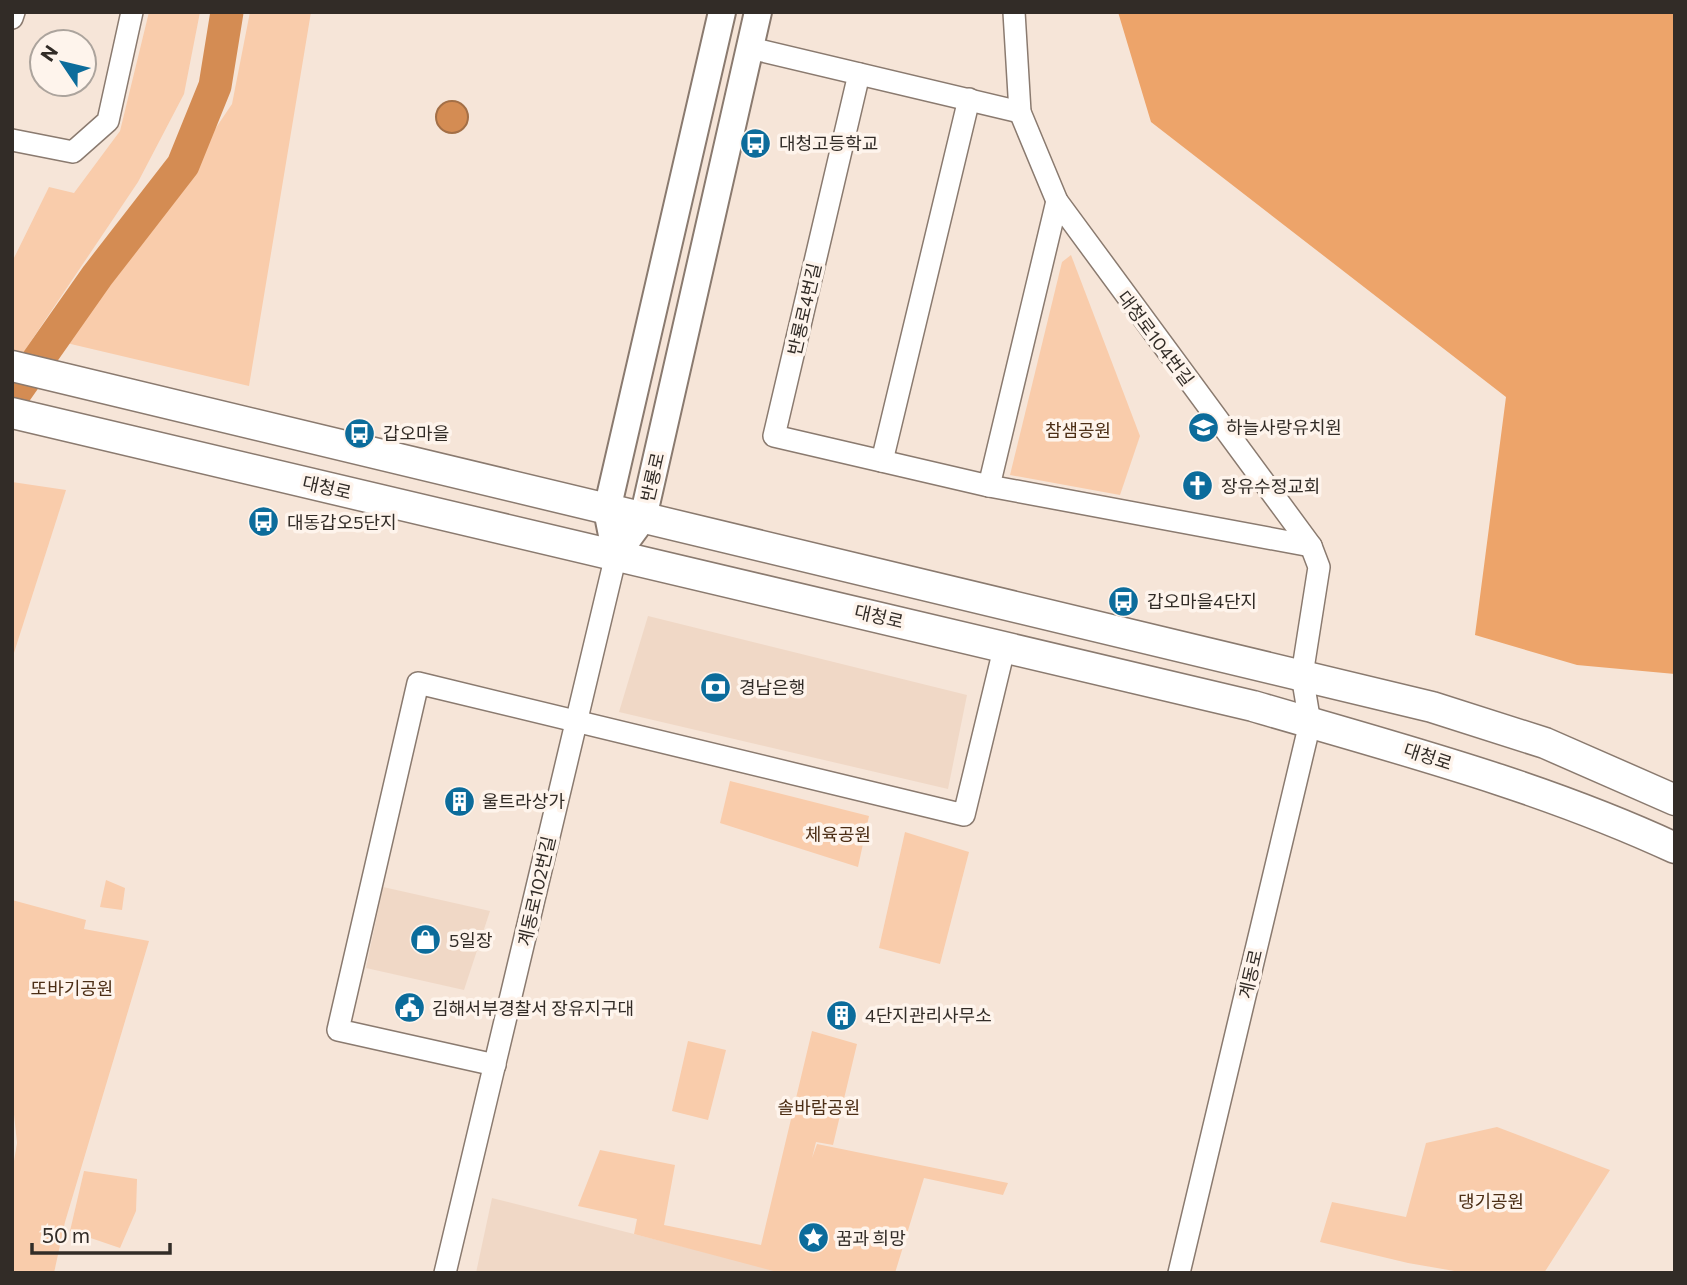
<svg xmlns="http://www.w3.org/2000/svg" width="1687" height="1285" viewBox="0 0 1687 1285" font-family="Commissioner,'Noto Sans KR',sans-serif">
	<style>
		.built { fill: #f0d8c6 }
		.green { fill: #f9ccab }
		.forest { fill: #eda46a }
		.water { fill: #d48c53; stroke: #a36f46; stroke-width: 2 }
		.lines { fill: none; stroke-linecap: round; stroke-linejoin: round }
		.river { stroke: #d48c53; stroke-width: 33 }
		.minor-casing { stroke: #8a7a6f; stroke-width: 24 }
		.tertiary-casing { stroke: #8a7a6f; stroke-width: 30 }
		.secondary-casing { stroke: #8a7a6f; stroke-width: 33 }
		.minor { stroke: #fff; stroke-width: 21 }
		.tertiary { stroke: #fff; stroke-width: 26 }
		.secondary { stroke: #fff; stroke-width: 30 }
		.labels { text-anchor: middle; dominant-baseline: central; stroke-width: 7; stroke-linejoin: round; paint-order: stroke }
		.poi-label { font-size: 18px; fill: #322c27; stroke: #fef4ec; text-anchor: start }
		.street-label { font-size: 18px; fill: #322c27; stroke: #fef4ec }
		.park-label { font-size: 18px; fill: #4c2e15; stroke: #fef4ec }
	</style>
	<rect width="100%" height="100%" fill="#f6e5d8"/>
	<!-- built -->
	<g class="built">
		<path d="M 648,616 L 967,695 L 948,789 L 619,712 Z"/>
		<path d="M 383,887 L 490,911 L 464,990 L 366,968 Z"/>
		<path d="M 492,1198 L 634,1234 L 783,1272 L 476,1273 Z"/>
	</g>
	<!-- green -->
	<g class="green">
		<path d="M 149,12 L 200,12 L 184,94 L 138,182 L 17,362 L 12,361 L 12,262 L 49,187 L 74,193 L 120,131 Z"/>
		<path d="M 250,12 L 311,12 L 249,386 L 58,341 L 132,252 L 232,104 Z"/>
		<path d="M 1071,255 L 1140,436 L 1120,495 L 1010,475 L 1062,262 Z"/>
		<path d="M 12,482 L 66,490 L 12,659 Z"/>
		<path d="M 730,781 L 869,816 L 858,867 L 720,823 Z"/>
		<path d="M 905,832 L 969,852 L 940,964 L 879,948 Z"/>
		<path d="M 106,880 L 125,888 L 122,910 L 100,907 Z"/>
		<path d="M 12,900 L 86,920 L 84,929 L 149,941 L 65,1222 L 54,1273 L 12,1273 L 12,1173 L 17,1143 L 12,1095 Z"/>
		<path d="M 812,1031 L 857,1044 L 833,1145 L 816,1142 L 812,1158 L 817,1144 L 1008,1183 L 1003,1195 L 924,1178 L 895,1273 L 781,1273 L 634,1234 L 637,1219 L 578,1206 L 600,1150 L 675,1165 L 664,1225 L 761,1245 Z"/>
		<path d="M 688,1041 L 726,1050 L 708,1120 L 672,1111 Z"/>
		<path d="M 1497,1127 L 1610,1170 L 1544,1273 L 1466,1273 L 1408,1263 L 1320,1242 L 1332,1202 L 1406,1217 L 1426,1143 Z"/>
		<path d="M 84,1171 L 137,1179 L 136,1211 L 120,1248 L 70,1231 Z"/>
	</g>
	<!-- forest -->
	<path class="forest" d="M 1118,12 L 1675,12 L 1675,674 L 1577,665 L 1475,635 L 1506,397 L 1151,122 Z"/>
	<!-- water -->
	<circle class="water" cx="452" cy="117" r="16"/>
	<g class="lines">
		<!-- river -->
		<path class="river" d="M 12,397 L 97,276 L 183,165 L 215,86 L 227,12"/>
		<defs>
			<g id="minor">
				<path d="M 1014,12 L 1020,112 L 1057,201 L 1311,546 L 1319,567 L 1302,675 L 1310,723 L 1179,1273"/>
				<path d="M 12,18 L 14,12"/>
				<path d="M 750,48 L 1020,112"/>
				<path d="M 859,74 L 774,436 L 989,486 L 1311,546"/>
				<path d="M 12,140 L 73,152 L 108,121 L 132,12"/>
				<path d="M 882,461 L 969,99"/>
				<path d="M 989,486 L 1057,201"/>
				<path d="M 495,1065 L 338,1030 L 418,683 L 964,815 L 1005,645"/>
				<path d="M 445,1273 L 616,555"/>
			</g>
			<g id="tertiary">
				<path d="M 616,555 L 643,518 L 758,12"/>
				<path d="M 616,555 L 607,510 L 722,12"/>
			</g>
			<g id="secondary">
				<path d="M 12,366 L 1432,707 L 1545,743 L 1675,800"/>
				<path d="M 12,413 L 1253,706 C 1396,748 1539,785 1675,848"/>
			</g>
		</defs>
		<!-- minor casing -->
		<use href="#minor" class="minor-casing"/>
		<!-- tertiary casing -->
		<use href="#tertiary" class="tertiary-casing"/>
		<!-- secondary casing -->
		<use href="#secondary" class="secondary-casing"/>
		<!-- minor -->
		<use href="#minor" class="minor"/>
		<!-- tertiary -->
		<use href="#tertiary" class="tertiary"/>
		<!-- secondary -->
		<use href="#secondary" class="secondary"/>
	</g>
	<!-- icons -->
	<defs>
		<symbol id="bus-disc" viewBox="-11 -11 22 22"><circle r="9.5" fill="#0c6c9b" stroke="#fef4ec"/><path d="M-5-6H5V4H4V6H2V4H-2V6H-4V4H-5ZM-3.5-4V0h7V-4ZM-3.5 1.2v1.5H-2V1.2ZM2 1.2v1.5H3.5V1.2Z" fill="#fff"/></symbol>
		<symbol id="school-disc" viewBox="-11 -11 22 22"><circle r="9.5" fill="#0c6c9b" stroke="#fef4ec"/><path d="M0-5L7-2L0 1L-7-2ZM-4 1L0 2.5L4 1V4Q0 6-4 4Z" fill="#fff"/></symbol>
		<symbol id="church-disc" viewBox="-11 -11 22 22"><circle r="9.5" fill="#0c6c9b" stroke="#fef4ec"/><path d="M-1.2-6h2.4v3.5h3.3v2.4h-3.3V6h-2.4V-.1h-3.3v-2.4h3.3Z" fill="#fff"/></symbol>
		<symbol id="bank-disc" viewBox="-11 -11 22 22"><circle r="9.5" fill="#0c6c9b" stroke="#fef4ec"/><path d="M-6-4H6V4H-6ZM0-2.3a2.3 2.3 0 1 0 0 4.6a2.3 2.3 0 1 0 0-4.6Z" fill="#fff"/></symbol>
		<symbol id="building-disc" viewBox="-11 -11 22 22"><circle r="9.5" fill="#0c6c9b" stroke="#fef4ec"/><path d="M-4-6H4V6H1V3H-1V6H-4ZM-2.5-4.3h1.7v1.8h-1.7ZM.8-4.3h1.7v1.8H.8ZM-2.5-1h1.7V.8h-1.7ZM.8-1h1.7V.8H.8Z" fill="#fff"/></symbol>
		<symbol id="shop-disc" viewBox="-11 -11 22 22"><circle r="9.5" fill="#0c6c9b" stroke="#fef4ec"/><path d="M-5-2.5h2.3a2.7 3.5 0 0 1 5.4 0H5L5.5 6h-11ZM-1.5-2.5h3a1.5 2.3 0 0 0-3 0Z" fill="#fff"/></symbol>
		<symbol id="civic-disc" viewBox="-11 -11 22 22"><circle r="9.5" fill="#0c6c9b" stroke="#fef4ec"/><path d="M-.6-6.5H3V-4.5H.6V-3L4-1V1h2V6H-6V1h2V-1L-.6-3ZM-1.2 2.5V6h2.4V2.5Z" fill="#fff"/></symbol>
		<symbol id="sight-disc" viewBox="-11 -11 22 22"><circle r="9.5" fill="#0c6c9b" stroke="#fef4ec"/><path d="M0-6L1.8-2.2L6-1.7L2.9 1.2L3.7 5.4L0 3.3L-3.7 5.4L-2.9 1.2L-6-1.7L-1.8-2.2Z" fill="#fff"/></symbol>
	</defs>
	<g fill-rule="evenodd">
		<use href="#bus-disc" x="738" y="126" width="35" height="35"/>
		<use href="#school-disc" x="1186" y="410" width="35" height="35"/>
		<use href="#bus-disc" x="342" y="416" width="35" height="35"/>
		<use href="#church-disc" x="1180" y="468" width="35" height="35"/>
		<use href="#bus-disc" x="246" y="504" width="35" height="35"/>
		<use href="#bus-disc" x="1106" y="584" width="35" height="35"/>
		<use href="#bank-disc" x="698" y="670" width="35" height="35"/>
		<use href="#building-disc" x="442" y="784" width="35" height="35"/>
		<use href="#shop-disc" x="408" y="922" width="35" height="35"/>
		<use href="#civic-disc" x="392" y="990" width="35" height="35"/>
		<use href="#building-disc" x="824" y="998" width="35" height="35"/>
		<use href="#sight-disc" x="796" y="1220" width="35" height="35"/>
	</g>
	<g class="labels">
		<!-- poi labels -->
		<g class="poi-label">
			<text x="779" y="143">대청고등학교</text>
			<text x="1226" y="427">하늘사랑유치원</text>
			<text x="383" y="433">갑오마을</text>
			<text x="1221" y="486">장유수정교회</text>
			<text x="287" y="522">대동갑오5단지</text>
			<text x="1147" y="601">갑오마을4단지</text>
			<text x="739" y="687">경남은행</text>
			<text x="482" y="801">울트라상가</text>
			<text x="449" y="940">5일장</text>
			<text x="432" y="1008">김해서부경찰서 장유지구대</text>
			<text x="865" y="1015">4단지관리사무소</text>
			<text x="836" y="1238">꿈과 희망</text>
		</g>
		<!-- street labels -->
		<g class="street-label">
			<text transform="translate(804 309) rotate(-77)">반룡로4번길</text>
			<text transform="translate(1156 338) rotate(53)">대청로104번길</text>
			<text transform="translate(652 477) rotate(-77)">반룡로</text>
			<text transform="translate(327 487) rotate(13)">대청로</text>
			<text transform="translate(879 616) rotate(13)">대청로</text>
			<text transform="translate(1428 756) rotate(18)">대청로</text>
			<text transform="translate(536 891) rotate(-77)">계동로102번길</text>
			<text transform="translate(1250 974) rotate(-77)">계동로</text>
		</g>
		<!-- park labels -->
		<g class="park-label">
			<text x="1078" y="430">참샘공원</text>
			<text x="838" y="834">체육공원</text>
			<text x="72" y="988">또바기공원</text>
			<text x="819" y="1107">솔바람공원</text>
			<text x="1491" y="1201">댕기공원</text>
		</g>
	</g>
	<!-- border -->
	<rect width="1687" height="1285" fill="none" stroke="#322c27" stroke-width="28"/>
	<!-- north arrow -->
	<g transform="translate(63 63) rotate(305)"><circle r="33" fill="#fef4ec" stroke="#aca49d" stroke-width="2"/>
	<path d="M0-5L12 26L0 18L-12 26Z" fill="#0c6c9b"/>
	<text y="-10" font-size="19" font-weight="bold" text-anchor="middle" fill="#322c27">N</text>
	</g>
	<!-- scale -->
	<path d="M32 1243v10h138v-10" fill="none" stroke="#322c27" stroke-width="3.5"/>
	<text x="42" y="1243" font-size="21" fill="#322c27" stroke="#fef4ec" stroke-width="5" paint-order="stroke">50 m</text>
</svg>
